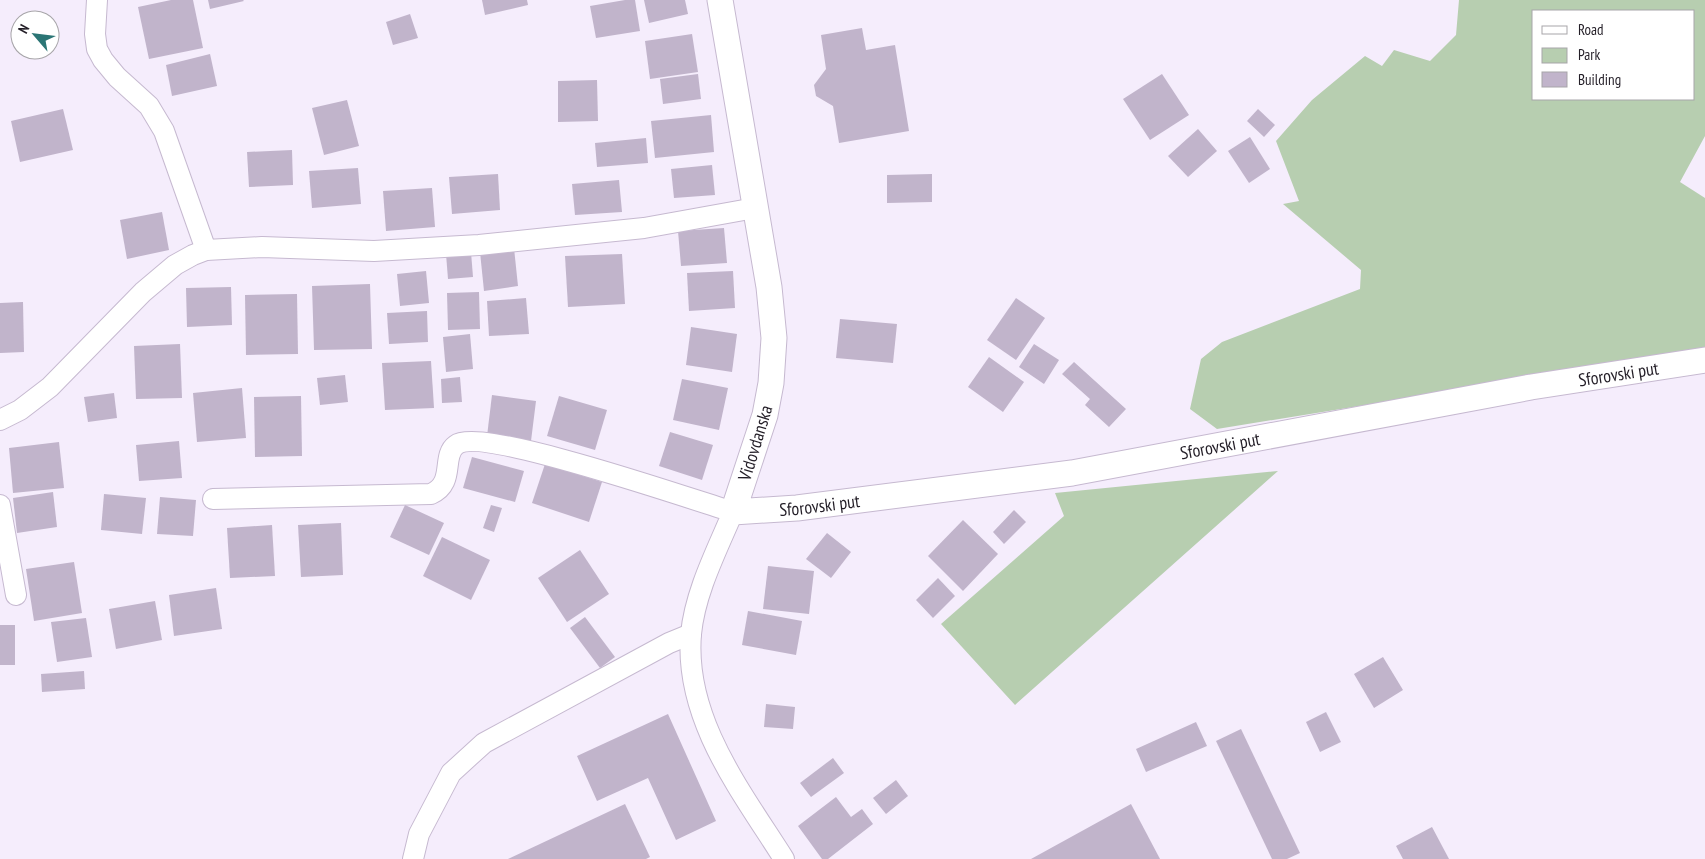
<svg xmlns="http://www.w3.org/2000/svg" width="1705" height="859" viewBox="0 0 1705 859" font-family="'PT Sans Narrow',sans-serif">
	<style>
		.green { fill: #b7ceb0; fill-rule: evenodd }
		.building { fill: #c1b4cb }
		.lines { fill: none; stroke-linecap: round; stroke-linejoin: round }
		.minor-casing { stroke: #c6b9d0; stroke-width: 22 }
		.tertiary-casing { stroke: #c6b9d0; stroke-width: 27 }
		.minor { stroke: #fff; stroke-width: 20 }
		.tertiary { stroke: #fff; stroke-width: 25 }
		.labels { text-anchor: middle; dominant-baseline: central; stroke-width: 4; stroke-linejoin: round; paint-order: stroke }
		.street-label { font-size: 18px; fill: #231e27; stroke: #fff }
	</style>
	<rect width="100%" height="100%" fill="#f5edfc"/>
	<!-- green -->
	<g class="green">
		<path d="M 1459,0 L 1705,0 L 1705,136 L 1680,182 L 1705,198 L 1705,350 L 1217,429 L 1190,409 L 1201,359 L 1222,342 L 1360,289 L 1361,270 L 1283,204 L 1299,201 L 1276,141 L 1312,100 L 1365,56 L 1382,66 L 1394,50 L 1430,61 L 1456,35 ZM 1534,11 L 1694,11 L 1694,99 L 1534,99 Z"/>
		<path d="M 1278,471 L 1015,705 L 941,624 L 1064,516 L 1055,493 Z"/>
	</g>
	<!-- building -->
	<g class="building">
		<path d="M 171,0 L 193,0 L 203,48 L 149,59 L 138,7 Z"/>
		<path d="M 208,0 L 243,0 L 244,1 L 210,9 Z"/>
		<path d="M 482,0 L 527,0 L 528,5 L 485,15 Z"/>
		<path d="M 625,0 L 635,0 L 640,31 L 596,38 L 590,6 Z"/>
		<path d="M 644,0 L 685,0 L 688,14 L 649,23 Z"/>
		<path d="M 410,14 L 418,38 L 393,45 L 386,22 Z"/>
		<path d="M 862,28 L 866,50 L 895,45 L 909,131 L 839,143 L 833,106 L 816,96 L 814,85 L 826,69 L 821,35 Z"/>
		<path d="M 692,34 L 698,72 L 650,79 L 645,41 Z"/>
		<path d="M 210,54 L 217,86 L 172,96 L 166,65 Z"/>
		<path d="M 698,74 L 701,99 L 663,104 L 660,79 Z"/>
		<path d="M 1162,74 L 1189,115 L 1150,140 L 1123,99 Z"/>
		<path d="M 597,80 L 598,121 L 558,122 L 558,81 Z"/>
		<path d="M 347,100 L 359,146 L 324,155 L 312,108 Z"/>
		<path d="M 63,109 L 73,150 L 20,162 L 11,121 Z"/>
		<path d="M 1258,109 L 1275,125 L 1264,137 L 1247,121 Z"/>
		<path d="M 711,115 L 714,152 L 655,158 L 651,121 Z"/>
		<path d="M 1198,129 L 1217,151 L 1188,177 L 1168,156 Z"/>
		<path d="M 1250,137 L 1270,169 L 1249,183 L 1228,151 Z"/>
		<path d="M 646,138 L 648,163 L 597,167 L 595,143 Z"/>
		<path d="M 292,150 L 293,185 L 249,187 L 247,152 Z"/>
		<path d="M 712,165 L 715,195 L 674,198 L 671,169 Z"/>
		<path d="M 358,168 L 361,204 L 312,208 L 309,171 Z"/>
		<path d="M 498,174 L 500,210 L 452,214 L 449,177 Z"/>
		<path d="M 932,174 L 932,202 L 887,203 L 887,175 Z"/>
		<path d="M 619,180 L 622,212 L 575,215 L 572,184 Z"/>
		<path d="M 432,188 L 435,227 L 386,231 L 383,191 Z"/>
		<path d="M 162,212 L 169,250 L 127,259 L 120,220 Z"/>
		<path d="M 724,228 L 727,263 L 681,266 L 678,231 Z"/>
		<path d="M 514,248 L 518,286 L 484,291 L 480,252 Z"/>
		<path d="M 471,252 L 473,277 L 448,279 L 446,254 Z"/>
		<path d="M 622,254 L 625,304 L 568,307 L 565,256 Z"/>
		<path d="M 426,271 L 429,303 L 400,306 L 397,274 Z"/>
		<path d="M 733,271 L 735,308 L 689,311 L 687,273 Z"/>
		<path d="M 370,284 L 372,349 L 314,350 L 312,286 Z"/>
		<path d="M 231,287 L 232,325 L 187,327 L 186,288 Z"/>
		<path d="M 479,292 L 480,329 L 448,330 L 447,293 Z"/>
		<path d="M 297,294 L 298,354 L 246,355 L 245,295 Z"/>
		<path d="M 526,298 L 529,334 L 489,336 L 487,301 Z"/>
		<path d="M 1016,298 L 1045,318 L 1016,360 L 987,340 Z"/>
		<path d="M 23,302 L 24,352 L 0,353 L 0,303 Z"/>
		<path d="M 427,311 L 428,342 L 389,344 L 387,313 Z"/>
		<path d="M 840,319 L 897,324 L 893,363 L 836,358 Z"/>
		<path d="M 691,327 L 737,334 L 732,372 L 686,365 Z"/>
		<path d="M 470,334 L 473,369 L 446,372 L 443,337 Z"/>
		<path d="M 180,344 L 182,398 L 136,399 L 134,346 Z"/>
		<path d="M 1034,344 L 1059,360 L 1044,384 L 1019,367 Z"/>
		<path d="M 989,357 L 1024,382 L 1003,412 L 968,387 Z"/>
		<path d="M 431,361 L 434,408 L 385,410 L 382,363 Z"/>
		<path d="M 1074,362 L 1126,409 L 1109,427 L 1085,405 L 1090,399 L 1062,374 Z"/>
		<path d="M 345,375 L 348,402 L 320,405 L 317,378 Z"/>
		<path d="M 460,377 L 462,402 L 442,403 L 441,379 Z"/>
		<path d="M 682,379 L 728,388 L 719,430 L 673,420 Z"/>
		<path d="M 242,388 L 246,438 L 197,442 L 193,393 Z"/>
		<path d="M 114,393 L 117,418 L 88,422 L 84,397 Z"/>
		<path d="M 492,395 L 536,401 L 531,441 L 487,436 Z"/>
		<path d="M 301,396 L 302,456 L 255,457 L 254,397 Z"/>
		<path d="M 559,396 L 607,410 L 595,450 L 547,436 Z"/>
		<path d="M 670,432 L 713,445 L 702,480 L 659,466 Z"/>
		<path d="M 179,441 L 182,478 L 139,481 L 136,445 Z"/>
		<path d="M 59,442 L 64,488 L 13,493 L 9,448 Z"/>
		<path d="M 472,457 L 524,471 L 515,502 L 463,488 Z"/>
		<path d="M 545,464 L 602,482 L 589,522 L 532,503 Z"/>
		<path d="M 53,492 L 57,527 L 17,533 L 13,498 Z"/>
		<path d="M 104,494 L 146,498 L 142,534 L 101,530 Z"/>
		<path d="M 160,497 L 196,500 L 193,536 L 157,534 Z"/>
		<path d="M 405,505 L 444,523 L 429,555 L 390,537 Z"/>
		<path d="M 491,505 L 502,508 L 494,532 L 483,528 Z"/>
		<path d="M 1014,510 L 1026,522 L 1004,544 L 993,532 Z"/>
		<path d="M 963,520 L 998,554 L 963,591 L 928,556 Z"/>
		<path d="M 341,523 L 343,575 L 301,577 L 298,525 Z"/>
		<path d="M 272,525 L 275,576 L 230,578 L 227,528 Z"/>
		<path d="M 827,533 L 851,552 L 831,578 L 806,559 Z"/>
		<path d="M 442,537 L 490,560 L 471,600 L 423,576 Z"/>
		<path d="M 580,550 L 609,594 L 567,622 L 538,578 Z"/>
		<path d="M 74,562 L 82,613 L 34,621 L 26,569 Z"/>
		<path d="M 768,566 L 814,571 L 809,614 L 763,609 Z"/>
		<path d="M 938,578 L 955,596 L 933,618 L 916,600 Z"/>
		<path d="M 216,588 L 222,629 L 174,636 L 169,595 Z"/>
		<path d="M 155,601 L 162,640 L 116,649 L 109,609 Z"/>
		<path d="M 748,611 L 802,621 L 796,655 L 742,645 Z"/>
		<path d="M 585,617 L 615,657 L 600,668 L 570,628 Z"/>
		<path d="M 86,618 L 92,657 L 57,662 L 51,622 Z"/>
		<rect x="0" y="625" width="15" height="40"/>
		<path d="M 1383,657 L 1403,690 L 1374,708 L 1354,674 Z"/>
		<path d="M 84,671 L 85,689 L 42,692 L 41,674 Z"/>
		<path d="M 766,704 L 795,707 L 793,729 L 764,727 Z"/>
		<path d="M 1326,712 L 1341,742 L 1320,752 L 1306,722 Z"/>
		<path d="M 668,714 L 716,821 L 676,840 L 648,778 L 597,801 L 577,756 Z"/>
		<path d="M 1196,722 L 1207,746 L 1146,772 L 1136,749 Z"/>
		<path d="M 1241,729 L 1300,853 L 1287,859 L 1272,859 L 1216,741 Z"/>
		<path d="M 833,758 L 844,773 L 811,797 L 800,783 Z"/>
		<path d="M 896,780 L 908,796 L 886,814 L 873,798 Z"/>
		<path d="M 836,797 L 851,817 L 862,809 L 873,824 L 828,859 L 822,859 L 798,826 Z"/>
		<path d="M 625,804 L 650,857 L 646,859 L 508,859 Z"/>
		<path d="M 1131,804 L 1160,859 L 1031,859 Z"/>
		<path d="M 1432,827 L 1449,859 L 1403,859 L 1396,846 Z"/>
	</g>
	<g class="lines">
		<defs>
			<g id="minor">
				<path d="M 97,0 L 95,34 L 97,49 L 103,60 L 117,77 L 149,106 L 164,131 L 206,250"/>
				<path d="M 0,420 L 20,410 L 50,387 L 143,292 L 175,265 L 193,255 L 206,250 L 262,247 L 374,251 L 479,245 L 644,228 L 755,208"/>
				<path d="M 213,499 L 431,494 C 456,483 441,456 456,445 C 480,426 694,500 733,512 C 717,550 695,592 691,634 C 684,719 741,791 784,859"/>
				<path d="M 0,505 L 16,595"/>
				<path d="M 413,859 L 419,834 L 451,773 L 484,743 L 669,643 L 691,634"/>
			</g>
			<g id="tertiary">
				<path id="s1" d="M 720,0 L 769,287 L 774,338 L 771,383 L 765,415 L 733,512 L 797,508 L 1072,473 L 1531,387 L 1705,360"/>
			</g>
		</defs>
		<!-- minor casing -->
		<use href="#minor" class="minor-casing"/>
		<!-- tertiary casing -->
		<use href="#tertiary" class="tertiary-casing"/>
		<!-- minor -->
		<use href="#minor" class="minor"/>
		<!-- tertiary -->
		<use href="#tertiary" class="tertiary"/>
	</g>
	<g class="labels">
		<!-- street labels -->
		<g class="street-label">
			<text stroke="none"><textPath href="#s1" startOffset="1419">Sforovski put</textPath></text>
			<text transform="translate(755 443) rotate(-73)">Vidovdanska</text>
			<text stroke="none"><textPath href="#s1" startOffset="1014">Sforovski put</textPath></text>
			<text stroke="none"><textPath href="#s1" startOffset="609">Sforovski put</textPath></text>
		</g>
	</g>
	<!-- legend -->
	<rect x="1532" y="10" width="162" height="90" fill="#ffffff" stroke="#a7a5a9"/>
	<rect x="1542" y="26" width="25" height="8" fill="#ffffff" stroke="#a7a5a9"/>
	<text x="1578" y="35" font-size="15" fill="#231e27">Road</text>
	<rect x="1542" y="48" width="25" height="15" fill="#b7ceb0" stroke="#a7a5a9"/>
	<text x="1578" y="60" font-size="15" fill="#231e27">Park</text>
	<rect x="1542" y="72" width="25" height="15" fill="#c1b4cb" stroke="#a7a5a9"/>
	<text x="1578" y="85" font-size="15" fill="#231e27">Building</text>
	<!-- north arrow -->
	<g transform="translate(35 35) rotate(298)"><circle r="24" fill="#ffffff" stroke="#a7a5a9"/>
	<path d="M0-4L9 19L0 12L-9 19Z" fill="#2b7575"/>
	<text y="-8" font-size="14" font-weight="bold" text-anchor="middle" fill="#231e27">N</text>
	</g>
</svg>
